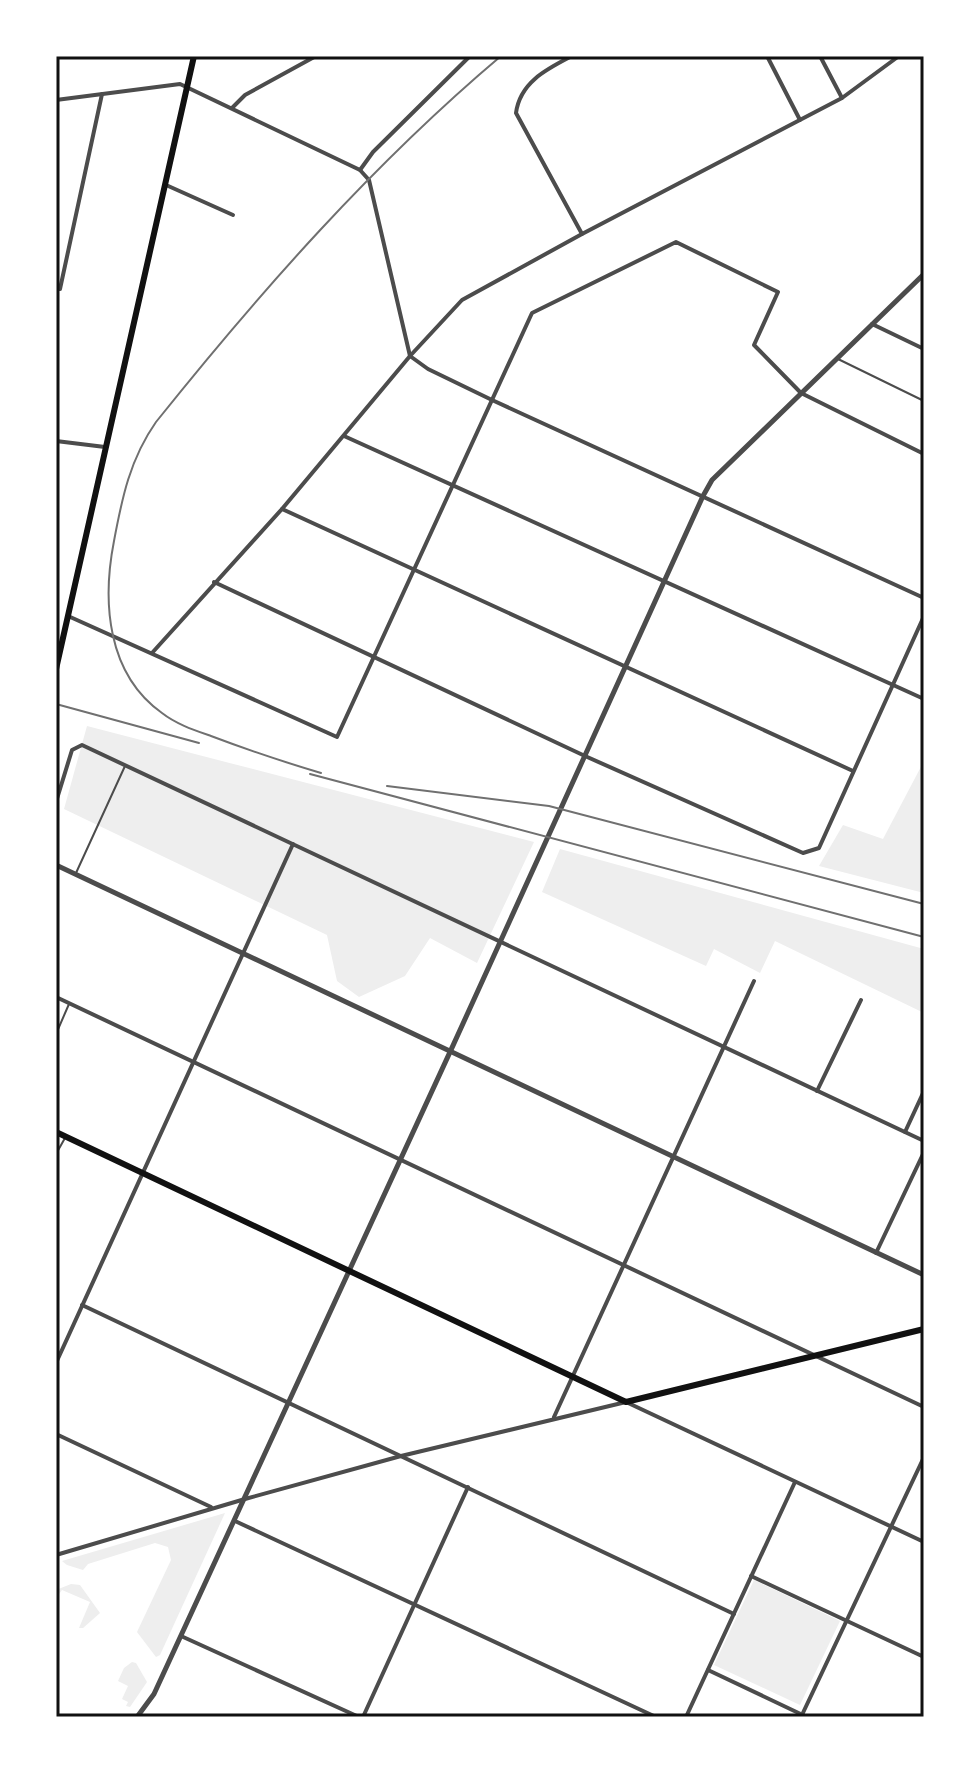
<svg xmlns="http://www.w3.org/2000/svg" width="980" height="1773" viewBox="0 0 980 1773" font-family="'DM Sans',sans-serif">
	<style>
		.green { fill: #eee }
		.lines { fill: none; stroke-linecap: round; stroke-linejoin: round }
		.service { stroke: #4c4c4c; stroke-width: 2 }
		.minor { stroke: #4c4c4c; stroke-width: 4 }
		.tertiary { stroke: #4c4c4c; stroke-width: 5 }
		.secondary { stroke: #111; stroke-width: 6 }
		.primary { stroke: #111; stroke-width: 6 }
		.rail { stroke: #707070; stroke-width: 2 }
		.neatline { fill: none; stroke: #111; stroke-width: 3 }
	</style>
	<rect width="100%" height="100%" fill="#fff"/>
	<!-- green -->
	<g class="green">
		<path d="M 87,726 L 534,842 L 477,963 L 430,938 L 405,976 L 359,997 L 337,981 L 327,935 L 64,809 Z"/>
		<path d="M 924,761 L 924,893 L 819,866 L 843,825 L 883,839 Z"/>
		<path d="M 560,849 L 924,949 L 924,1013 L 775,941 L 760,973 L 714,949 L 706,966 L 542,892 Z"/>
		<path d="M 225,1513 L 160,1655 L 156,1657 L 137,1632 L 171,1560 L 168,1547 L 155,1543 L 88,1564 L 83,1570 L 67,1565 L 62,1561 Z"/>
		<path d="M 754,1580 L 840,1621 L 800,1705 L 714,1665 Z"/>
		<path d="M 71,1584 L 80,1585 L 100,1613 L 83,1628 L 79,1628 L 90,1602 L 62,1590 L 56,1598 L 56,1590 Z"/>
		<path d="M 132,1662 L 136,1663 L 147,1682 L 130,1707 L 126,1706 L 128,1702 L 122,1699 L 128,1686 L 118,1681 L 124,1668 Z"/>
	</g>
	<g class="lines">
		<!-- service -->
		<g class="service">
			<path d="M 838,359 L 924,401"/>
			<path d="M 76,873 L 125,766"/>
			<path d="M 56,1034 L 69,1004"/>
			<path d="M 56,1154 L 65,1138"/>
		</g>
		<!-- minor -->
		<g class="minor">
			<path d="M 572,56 C 547,69 520,82 516,113 L 582,234"/>
			<path d="M 767,56 L 800,120"/>
			<path d="M 820,56 L 842,98"/>
			<path d="M 56,100 L 180,84 L 360,170 L 369,180 L 410,356 L 428,369 L 492,400 L 924,598"/>
			<path d="M 232,108 L 245,95 L 316,56"/>
			<path d="M 360,170 L 373,152 L 470,56"/>
			<path d="M 166,185 L 233,215"/>
			<path d="M 56,288 L 60,289 L 102,94"/>
			<path d="M 872,324 L 924,349"/>
			<path d="M 344,436 L 924,699"/>
			<path d="M 56,441 L 105,447"/>
			<path d="M 282,509 L 853,771"/>
			<path d="M 214,582 L 585,756 L 803,853 L 819,848 L 924,616"/>
			<path d="M 68,616 L 337,737 L 532,313 L 676,242 L 778,292 L 754,345 L 801,393 L 924,454"/>
			<path d="M 152,653 L 282,509 L 410,356 L 462,300 L 582,234 L 842,98 L 899,56"/>
			<path d="M 56,802 L 72,750 L 82,745 L 924,1141"/>
			<path d="M 56,997 L 924,1407"/>
			<path d="M 817,1091 L 861,1000"/>
			<path d="M 905,1132 L 924,1091"/>
			<path d="M 876,1253 L 924,1152"/>
			<path d="M 82,1305 L 734,1614"/>
			<path d="M 56,1363 L 293,844"/>
			<path d="M 554,1417 L 754,981"/>
			<path d="M 56,1434 L 211,1507"/>
			<path d="M 235,1521 L 656,1717"/>
			<path d="M 56,1555 L 245,1499 L 401,1456 L 626,1402 L 924,1542"/>
			<path d="M 751,1576 L 924,1657"/>
			<path d="M 181,1636 L 359,1717"/>
			<path d="M 708,1670 L 807,1717"/>
			<path d="M 363,1717 L 468,1487"/>
			<path d="M 686,1717 L 795,1482"/>
			<path d="M 801,1717 L 924,1457"/>
		</g>
		<!-- tertiary -->
		<g class="tertiary">
			<path d="M 56,865 L 924,1275"/>
			<path d="M 137,1717 L 154,1694 C 339,1296 522,896 703,496 L 712,480 L 924,274"/>
		</g>
		<!-- secondary -->
		<path class="secondary" d="M 56,1132 L 626,1402 L 924,1329"/>
		<!-- primary -->
		<path class="primary" d="M 56,669 L 194,56"/>
		<!-- rail -->
		<g class="rail">
			<path d="M 56,704 L 199,743"/>
			<path d="M 321,773 C 284,762 248,750 211,736 C 194,730 176,724 162,713 C 107,674 102,602 114,541 C 122,498 130,459 156,422 C 260,292 373,164 501,56"/>
			<path d="M 310,774 L 924,937"/>
			<path d="M 387,786 L 549,806 L 924,904"/>
		</g>
	</g>
	<!-- border -->
	<rect width="980" height="1773" fill="none" stroke="#ffffff" stroke-width="116"/>
	<rect x="58" y="58" width="864" height="1657" class="neatline"/>
</svg>
